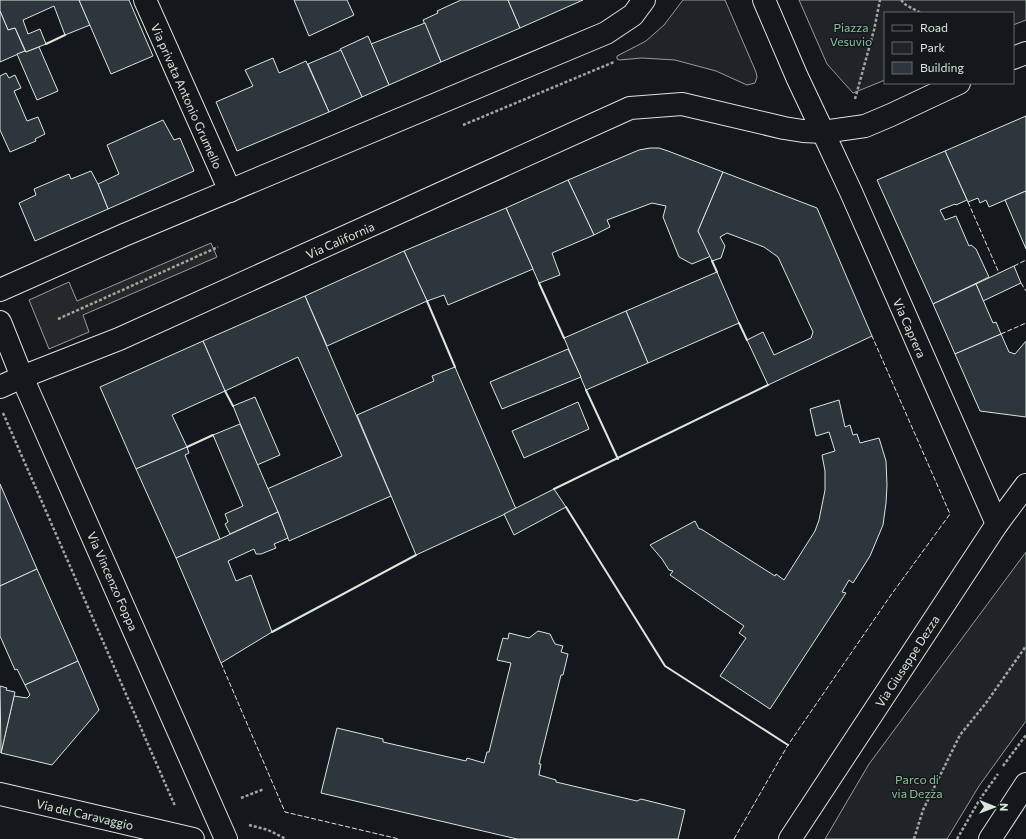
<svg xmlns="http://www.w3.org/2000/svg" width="1026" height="839" viewBox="0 0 1026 839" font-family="Commissioner,sans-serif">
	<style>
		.green { fill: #202428; stroke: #939e99 }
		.parking { fill: #24282b; stroke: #939e99 }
		.building { fill: #2c363c; stroke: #d8e6dc }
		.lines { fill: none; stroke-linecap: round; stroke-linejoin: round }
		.street-casing { stroke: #d8e6dc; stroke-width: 24 }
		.path { stroke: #9da8a2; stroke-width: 2.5; stroke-dasharray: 3 2; stroke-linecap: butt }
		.street { stroke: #14181c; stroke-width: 22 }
		.fence { stroke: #d8e6dc; stroke-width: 1; stroke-dasharray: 5 2; stroke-linecap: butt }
		.wall { stroke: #d8e6dc; stroke-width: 2 }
		.labels { text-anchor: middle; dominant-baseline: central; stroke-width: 3; stroke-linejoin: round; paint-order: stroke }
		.park-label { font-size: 12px; fill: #8ac095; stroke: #14181c }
		.street-label { font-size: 12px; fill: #d8e6dc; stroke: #14181c }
	</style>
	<rect width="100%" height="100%" fill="#14181c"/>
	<!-- green -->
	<g class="green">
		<path d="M 683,0 L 725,0 L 756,72 L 757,77 L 755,83 L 747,85 L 716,71 L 675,60 L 642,58 L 619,60 L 617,59 L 617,56 L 646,41 L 664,25 Z"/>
		<path d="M 799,0 L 1026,0 L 1026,20 L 1013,25 L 1013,13 L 885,13 L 885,80 L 853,93 L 827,64 Z"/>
		<path d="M 1026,552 L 1026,721 L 979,786 L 947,839 L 825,839 L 869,764 Z"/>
	</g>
	<!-- parking -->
	<path class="parking" d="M 211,243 L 217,257 L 83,315 L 89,332 L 49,349 L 29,300 L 69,282 L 77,301 Z"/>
	<!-- building -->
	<g class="building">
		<path d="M 0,0 L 79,0 L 90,25 L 65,35 L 54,6 L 23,20 L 28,34 L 40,29 L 46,44 L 26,52 L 15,28 L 8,30 L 0,11 Z"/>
		<path d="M 79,0 L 129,0 L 153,56 L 111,74 Z"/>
		<path d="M 294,0 L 347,0 L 354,15 L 309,36 Z"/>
		<path d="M 461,0 L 508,0 L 520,28 L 441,62 L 423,20 L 438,13 L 437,11 Z"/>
		<path d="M 508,0 L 583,0 L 520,28 Z"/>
		<path d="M 0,11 L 8,30 L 15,28 L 25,51 L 0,62 Z"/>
		<path d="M 425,23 L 441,62 L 389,85 L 371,44 Z"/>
		<path d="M 368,36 L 389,85 L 362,97 L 340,49 Z"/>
		<path d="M 39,47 L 58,91 L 37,100 L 17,54 L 25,51 L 26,52 Z"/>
		<path d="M 341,50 L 362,97 L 329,112 L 308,64 Z"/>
		<path d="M 273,58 L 279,73 L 306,61 L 329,112 L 237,151 L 216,102 L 253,86 L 245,70 Z"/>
		<path d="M 6,73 L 9,78 L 15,75 L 21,88 L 14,91 L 27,121 L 38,117 L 45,134 L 35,139 L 36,141 L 10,152 L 0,130 L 0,76 Z"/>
		<path d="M 1026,116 L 1026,191 L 989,207 L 986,200 L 980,203 L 978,198 L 968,202 L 945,151 Z"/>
		<path d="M 163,120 L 174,140 L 180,138 L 194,171 L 108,209 L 98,184 L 119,174 L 107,145 Z"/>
		<path d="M 650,148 L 659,148 L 668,151 L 723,172 L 698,231 L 711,256 L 692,264 L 679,257 L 663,217 L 666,206 L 652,203 L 607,220 L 610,227 L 594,235 L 568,180 L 639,150 Z"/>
		<path d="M 945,151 L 967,200 L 956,205 L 955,204 L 940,210 L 945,220 L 956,216 L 969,246 L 971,245 L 976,249 L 989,277 L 933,304 L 877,180 Z"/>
		<path d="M 91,171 L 98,184 L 108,209 L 35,241 L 19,203 L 36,195 L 34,189 L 69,174 L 71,179 Z"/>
		<path d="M 723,172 L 817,208 L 872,336 L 768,385 L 747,340 L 763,332 L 774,355 L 811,338 L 813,332 L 778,257 L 764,247 L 727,233 L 720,237 L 725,246 L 721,258 L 712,261 L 698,231 Z"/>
		<path d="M 568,180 L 594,235 L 552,253 L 560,275 L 539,283 L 506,208 Z"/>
		<path d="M 1026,191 L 1026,249 L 1005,200 Z"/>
		<path d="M 506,208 L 533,269 L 448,305 L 444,295 L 427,301 L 404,251 Z"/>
		<path d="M 404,251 L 427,301 L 327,346 L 305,296 Z"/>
		<path d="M 1014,266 L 1021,283 L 983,301 L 976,284 Z"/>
		<path d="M 717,272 L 739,323 L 648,363 L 626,311 Z"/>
		<path d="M 976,284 L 993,323 L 996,322 L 1001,334 L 955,354 L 933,304 Z"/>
		<path d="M 305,296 L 391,496 L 289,541 L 278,512 L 267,489 L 342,456 L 298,357 L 225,391 L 203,341 Z"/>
		<path d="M 626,311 L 648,363 L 586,390 L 564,338 Z"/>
		<path d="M 1001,334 L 1009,352 L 1015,354 L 1026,341 L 1026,417 L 980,411 L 955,354 Z"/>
		<path d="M 203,341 L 225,391 L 172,415 L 187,447 L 136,469 L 100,387 Z"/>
		<path d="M 568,349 L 581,377 L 502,409 L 490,382 Z"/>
		<path d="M 455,367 L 516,509 L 416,555 L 357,415 L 434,381 L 432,376 Z"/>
		<path d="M 255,397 L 280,455 L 257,465 L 233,406 Z"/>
		<path d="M 839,400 L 845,427 L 850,425 L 853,435 L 857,434 L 860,443 L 879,438 L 886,461 L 887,485 L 886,503 L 883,525 L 870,556 L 853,583 L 849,580 L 842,592 L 846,593 L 770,709 L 720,676 L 746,638 L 739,633 L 744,626 L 670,575 L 673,571 L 669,570 L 662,559 L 650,545 L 695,521 L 699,529 L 701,529 L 775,576 L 776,574 L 784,580 L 815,531 L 819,520 L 825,490 L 825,471 L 822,455 L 835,451 L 829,432 L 816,436 L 810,409 Z"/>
		<path d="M 578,402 L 589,429 L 524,458 L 512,431 Z"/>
		<path d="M 240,424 L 278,512 L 230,534 L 225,524 L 228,522 L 225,514 L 243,506 L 213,435 Z"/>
		<path d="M 187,447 L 189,453 L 185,455 L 220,539 L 176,558 L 136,469 Z"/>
		<path d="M 0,484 L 37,569 L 0,586 Z"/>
		<path d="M 554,489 L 566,507 L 514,535 L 504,514 Z"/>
		<path d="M 278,512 L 288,538 L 274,544 L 276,548 L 261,554 L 256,554 L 254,549 L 228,561 L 236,581 L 251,575 L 272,632 L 221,663 L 176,558 L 220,539 Z"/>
		<path d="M 37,569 L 78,661 L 25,685 L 17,669 L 15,670 L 0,636 L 0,586 Z"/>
		<path d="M 538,631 L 550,634 L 555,644 L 563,646 L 561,652 L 568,654 L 563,675 L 561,675 L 539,764 L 541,764 L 539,775 L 556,780 L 556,782 L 637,801 L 641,799 L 685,810 L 678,839 L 517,839 L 321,793 L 337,728 L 383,739 L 383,742 L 466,761 L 467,758 L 484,763 L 487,752 L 489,752 L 511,663 L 497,660 L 503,638 L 508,639 L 509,633 L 529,638 Z"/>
		<path d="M 78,661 L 99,710 L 52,765 L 1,753 L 14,696 L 27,698 L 30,695 L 25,685 Z"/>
		<path d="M 0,686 L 7,688 L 6,690 L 15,692 L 1,753 Z"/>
	</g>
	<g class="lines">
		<defs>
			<g id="street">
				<path d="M 145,0 L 230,191"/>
				<path d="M 764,0 L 797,77 L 823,132 L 851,192 L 997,524"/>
				<path d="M 1013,58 L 1026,53"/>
				<path d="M 0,290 L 124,235 L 606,33 L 633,15 L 644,0"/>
				<path d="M 0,322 L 22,377 L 226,839"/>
				<path d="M 0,387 L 22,377 L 119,339 L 630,108 L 682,104 L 784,128 L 803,131 L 823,132 L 865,126 L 891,115 L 959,83"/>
				<path d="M 0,794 L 193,839"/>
				<path d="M 790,839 L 997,524 L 1026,485"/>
				<path d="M 990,839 L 1026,784"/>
			</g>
		</defs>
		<!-- street casing -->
		<use href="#street" class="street-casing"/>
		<!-- path -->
		<g class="path">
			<path d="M 901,0 L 906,5 L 921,13"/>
			<path d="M 855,99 L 874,30 L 880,0"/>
			<path d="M 463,125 L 614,62"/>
			<path d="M 58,319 L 218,247"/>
			<path d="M 3,413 L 175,806"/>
			<path d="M 1003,766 L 1026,735"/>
			<path d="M 241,798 L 264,789"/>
			<path d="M 249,825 L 268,830 L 286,839"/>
			<path d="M 914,839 L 923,810 L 960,735 L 986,703 L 1026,646"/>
			<path d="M 957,839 L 980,799 L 998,774"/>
		</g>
		<!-- street -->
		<use href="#street" class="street"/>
		<!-- fence -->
		<g class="fence">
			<path d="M 968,202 L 999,273"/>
			<path d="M 1014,266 L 1026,260"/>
			<path d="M 1021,283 L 1026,291"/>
			<path d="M 1001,334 L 1026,323"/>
			<path d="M 221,663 L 285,812 L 399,839"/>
			<path d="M 734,839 L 788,745 L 891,595 L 950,514 L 872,336"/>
		</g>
		<!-- wall -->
		<g class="wall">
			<path d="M 46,44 L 65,35"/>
			<path d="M 712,261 L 717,272"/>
			<path d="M 539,283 L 564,338"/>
			<path d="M 427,301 L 455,367"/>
			<path d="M 739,323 L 747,340"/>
			<path d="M 586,390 L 618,459"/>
			<path d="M 225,391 L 233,406"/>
			<path d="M 187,447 L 213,435"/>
			<path d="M 554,489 L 768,385"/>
			<path d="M 566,507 L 665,666 L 788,745"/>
			<path d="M 272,632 L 416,555"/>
		</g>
	</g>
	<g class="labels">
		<!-- park labels -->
		<g class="park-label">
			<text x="851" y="27">Piazza<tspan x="851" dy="14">Vesuvio</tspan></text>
			<text x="917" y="779">Parco di<tspan x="917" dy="14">via Dezza</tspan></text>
		</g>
		<!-- street labels -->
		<g class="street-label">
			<text transform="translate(187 96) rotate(66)">Via privata Antonio Grumello</text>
			<text transform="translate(340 240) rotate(-24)">Via California</text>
			<text transform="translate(910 328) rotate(66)">Via Caprera</text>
			<text transform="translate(113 581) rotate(66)">Via Vincenzo Foppa</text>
			<text transform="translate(907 661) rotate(-57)">Via Giuseppe Dezza</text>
			<text transform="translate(85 814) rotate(13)">Via del Caravaggio</text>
		</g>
	</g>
	<!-- legend -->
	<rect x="884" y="12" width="130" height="72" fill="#14181c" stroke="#626a69"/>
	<rect x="892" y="25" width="20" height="6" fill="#14181c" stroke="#626a69"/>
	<text x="920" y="32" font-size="12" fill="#d8e6dc">Road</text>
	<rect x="892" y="42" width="20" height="12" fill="#202428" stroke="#626a69"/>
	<text x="920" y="52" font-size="12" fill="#d8e6dc">Park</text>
	<rect x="892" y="62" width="20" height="12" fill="#2c363c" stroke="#626a69"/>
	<text x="920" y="72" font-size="12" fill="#d8e6dc">Building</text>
	<!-- north arrow -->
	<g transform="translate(994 807) rotate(91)" stroke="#14181c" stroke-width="3" paint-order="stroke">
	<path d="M0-3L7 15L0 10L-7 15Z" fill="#d8e6dc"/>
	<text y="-6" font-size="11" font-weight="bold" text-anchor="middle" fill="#d8e6dc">N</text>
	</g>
</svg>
